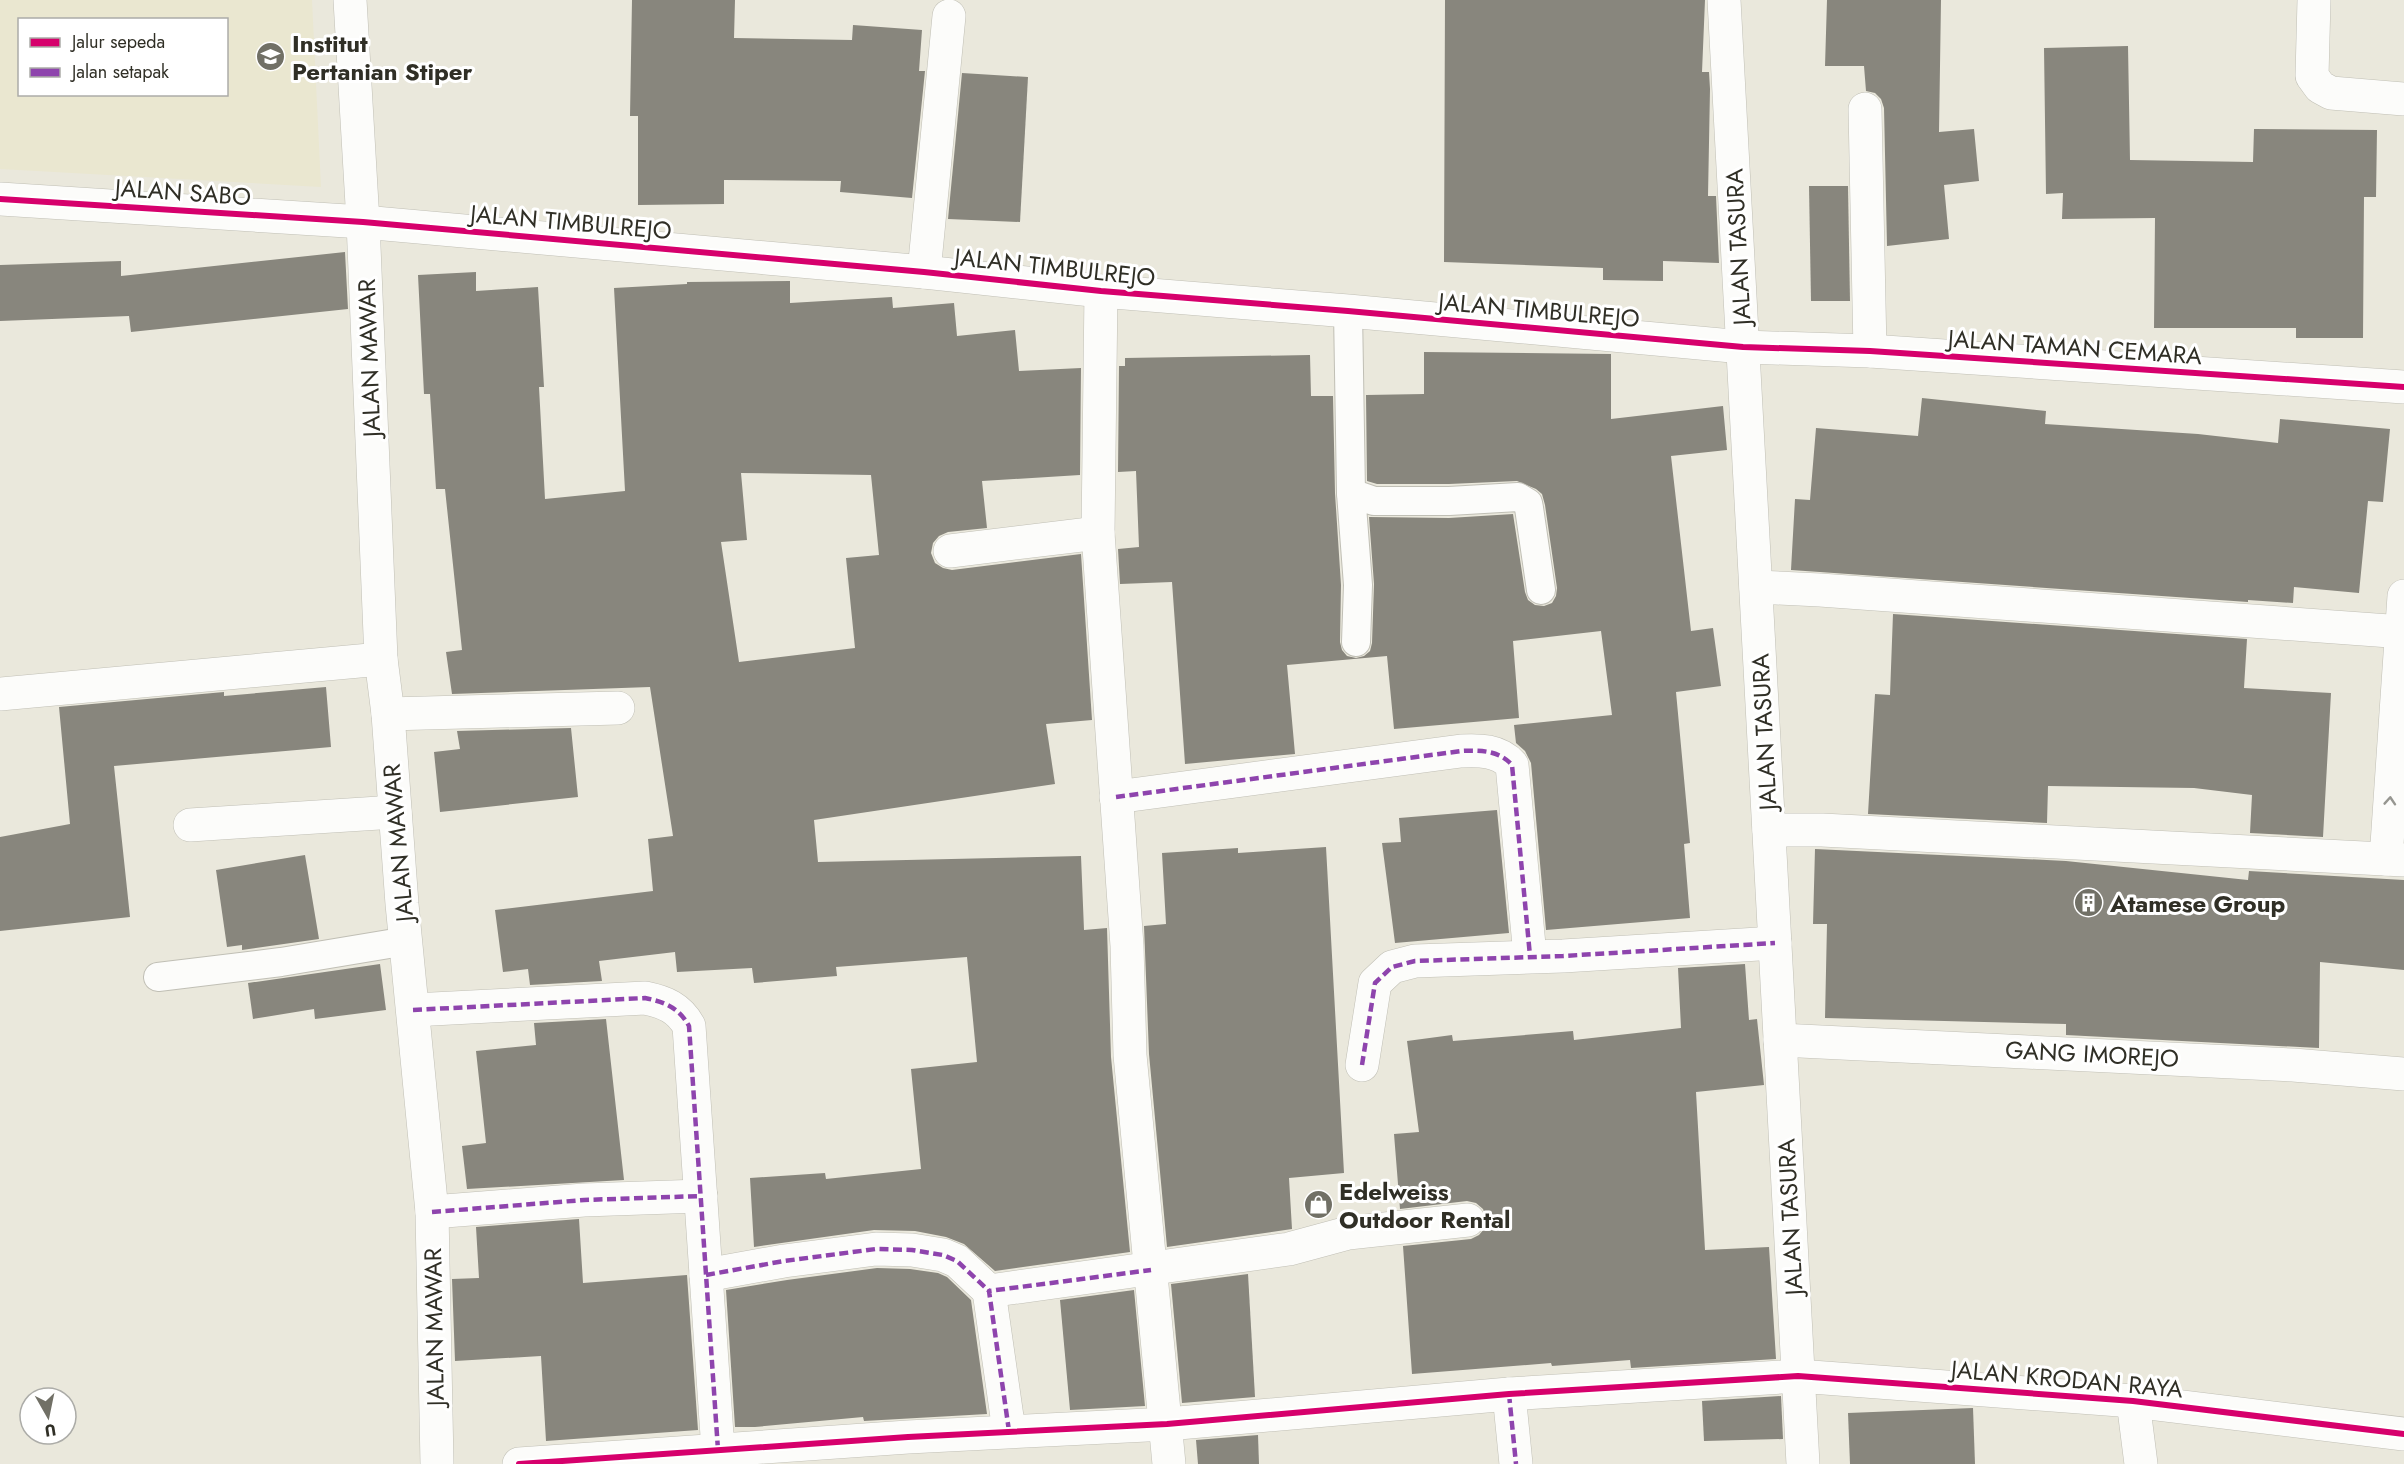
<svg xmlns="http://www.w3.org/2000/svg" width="2404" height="1464" viewBox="0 0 2404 1464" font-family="Jost,sans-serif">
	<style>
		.built { fill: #eae7d0; fill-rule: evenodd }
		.building { fill: #88867d; fill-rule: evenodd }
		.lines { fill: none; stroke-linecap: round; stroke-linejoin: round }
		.lane-casing { stroke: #c0bfb5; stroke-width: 30 }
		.street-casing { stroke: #c0bfb5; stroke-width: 34 }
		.secondary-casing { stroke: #c0bfb5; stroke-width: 34 }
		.lane { stroke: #fcfcfa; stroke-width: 28 }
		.street { stroke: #fcfcfa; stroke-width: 33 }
		.secondary { stroke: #fcfcfa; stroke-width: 33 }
		.quiet { stroke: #8e44ad; stroke-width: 4.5; stroke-dasharray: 9 4.5; stroke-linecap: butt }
		.cycleway-casing { stroke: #fff; stroke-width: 10 }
		.cycleway { stroke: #d6006c; stroke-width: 6 }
		.oneway { stroke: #969690 }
		.labels { text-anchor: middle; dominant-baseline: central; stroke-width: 6; stroke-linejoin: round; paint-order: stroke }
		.poi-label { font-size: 24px; font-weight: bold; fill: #302f26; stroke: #fff; text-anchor: start }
		.street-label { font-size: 24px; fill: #302f26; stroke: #fff }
	</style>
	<rect width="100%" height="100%" fill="#eae8dc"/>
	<!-- built -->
	<path class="built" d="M 0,0 L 312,0 L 321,187 L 0,169 ZM 20,20 L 226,20 L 226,94 L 20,94 Z"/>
	<!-- building -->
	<g class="building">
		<path d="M 632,0 L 735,0 L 734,38 L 852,40 L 853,25 L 922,30 L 919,71 L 925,71 L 912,198 L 840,192 L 841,181 L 724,180 L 724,204 L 638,205 L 638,116 L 630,116 Z"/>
		<path d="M 1445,0 L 1705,0 L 1702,72 L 1709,72 L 1710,89 L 1708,196 L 1716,196 L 1719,263 L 1663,261 L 1663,281 L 1603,280 L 1603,268 L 1444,262 Z"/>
		<path d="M 1827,0 L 1941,0 L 1939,132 L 1974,129 L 1979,181 L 1944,185 L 1949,239 L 1887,246 L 1884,108 L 1881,99 L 1875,93 L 1866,91 L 1864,66 L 1825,66 Z"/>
		<path d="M 2128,46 L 2130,160 L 2253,162 L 2254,129 L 2377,130 L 2376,197 L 2364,197 L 2363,338 L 2296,338 L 2296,328 L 2154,328 L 2155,218 L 2062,219 L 2063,193 L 2046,194 L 2044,48 Z"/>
		<path d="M 962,73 L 1028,77 L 1020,222 L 948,219 Z"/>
		<path d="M 1809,186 L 1848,186 L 1850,301 L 1811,301 Z"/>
		<path d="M 345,252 L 348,309 L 131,332 L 129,316 L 0,321 L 0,265 L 121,261 L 121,276 Z"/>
		<path d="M 476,272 L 476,291 L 538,287 L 544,387 L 539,387 L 545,499 L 625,491 L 614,288 L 687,284 L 687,282 L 790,281 L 790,303 L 892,297 L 893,308 L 954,303 L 957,336 L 1015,330 L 1019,371 L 1081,368 L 1080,475 L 982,481 L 987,528 L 948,532 L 939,536 L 933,543 L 931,553 L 935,563 L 943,568 L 952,570 L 1081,554 L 1092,720 L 1046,724 L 1055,784 L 814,820 L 818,862 L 1081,856 L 1084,930 L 1107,928 L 1111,1057 L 1130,1252 L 995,1271 L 964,1244 L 946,1237 L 915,1231 L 874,1230 L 754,1247 L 750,1178 L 825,1173 L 826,1179 L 921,1169 L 911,1069 L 977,1062 L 967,957 L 836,967 L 837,976 L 754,983 L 752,968 L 677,972 L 675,952 L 599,961 L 602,981 L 530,985 L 528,969 L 503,972 L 495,910 L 653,891 L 648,839 L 673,836 L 650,687 L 452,694 L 446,652 L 462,650 L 445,489 L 436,489 L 430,394 L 424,394 L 418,275 ZM 741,473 L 871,475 L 879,555 L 846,558 L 855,648 L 739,662 L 721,542 L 747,540 Z"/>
		<path d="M 1424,352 L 1611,354 L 1611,419 L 1723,406 L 1727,450 L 1671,456 L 1691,631 L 1713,628 L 1721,686 L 1676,692 L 1690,843 L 1684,844 L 1690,918 L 1546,930 L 1531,763 L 1525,751 L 1516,743 L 1514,725 L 1612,715 L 1601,631 L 1513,641 L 1519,718 L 1394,729 L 1387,656 L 1287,665 L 1295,754 L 1185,764 L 1172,582 L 1120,584 L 1118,549 L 1139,547 L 1136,471 L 1118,472 L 1119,366 L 1125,366 L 1125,358 L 1310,355 L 1311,396 L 1333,396 L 1335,493 L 1341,585 L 1340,642 L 1342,650 L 1347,656 L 1356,658 L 1364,656 L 1370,651 L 1372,643 L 1374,584 L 1369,517 L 1449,518 L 1513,514 L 1525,592 L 1528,600 L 1535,605 L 1544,606 L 1552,603 L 1556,596 L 1557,588 L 1545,505 L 1542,494 L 1536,489 L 1517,481 L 1449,484 L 1377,484 L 1367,481 L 1366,395 L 1424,394 Z"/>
		<path d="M 1922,398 L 2046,411 L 2045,424 L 2198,434 L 2278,443 L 2280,419 L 2390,429 L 2383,502 L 2368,501 L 2359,593 L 2294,587 L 2293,603 L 2248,600 L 2248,602 L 1791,570 L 1795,499 L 1810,500 L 1816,428 L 1918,436 Z"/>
		<path d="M 1893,614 L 2247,639 L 2244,688 L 2331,693 L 2323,837 L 2250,833 L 2252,795 L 2194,788 L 2048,786 L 2047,823 L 1868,814 L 1875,694 L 1890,695 Z"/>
		<path d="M 326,687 L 331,747 L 114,766 L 130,917 L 0,931 L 0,837 L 70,824 L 59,707 L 224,692 L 224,696 Z"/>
		<path d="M 571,728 L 578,797 L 440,812 L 434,752 L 460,749 L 457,731 Z"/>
		<path d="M 1497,810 L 1509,933 L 1395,943 L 1382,843 L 1401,842 L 1399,818 Z"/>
		<path d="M 1326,847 L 1344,1173 L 1289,1178 L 1292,1229 L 1167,1247 L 1149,1054 L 1144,926 L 1166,924 L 1162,853 L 1238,848 L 1238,853 Z"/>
		<path d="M 1815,849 L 2066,861 L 2248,880 L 2249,871 L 2404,880 L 2404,970 L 2320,962 L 2319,1048 L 2066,1035 L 2066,1024 L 1825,1018 L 1827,924 L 1813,924 Z"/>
		<path d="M 305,855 L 319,939 L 242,950 L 242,945 L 227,947 L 216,870 Z"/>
		<path d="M 380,964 L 386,1010 L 315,1019 L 314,1009 L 253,1019 L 248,983 Z"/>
		<path d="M 1745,964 L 1749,1020 L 1757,1019 L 1764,1085 L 1696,1092 L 1705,1250 L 1769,1247 L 1776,1359 L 1631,1368 L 1630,1360 L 1552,1366 L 1551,1363 L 1412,1374 L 1403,1246 L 1471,1239 L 1479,1235 L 1485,1228 L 1487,1219 L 1483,1209 L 1476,1203 L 1467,1201 L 1400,1209 L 1394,1134 L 1419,1132 L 1407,1041 L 1452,1035 L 1453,1041 L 1573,1031 L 1574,1040 L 1681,1028 L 1678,968 Z"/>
		<path d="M 606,1019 L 624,1180 L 467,1189 L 462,1146 L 486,1143 L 476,1051 L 536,1045 L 534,1023 Z"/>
		<path d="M 579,1219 L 583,1283 L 687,1275 L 698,1430 L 546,1441 L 541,1356 L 455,1361 L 452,1279 L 479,1278 L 476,1227 Z"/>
		<path d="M 877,1268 L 910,1269 L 938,1273 L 947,1277 L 971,1300 L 987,1414 L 864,1421 L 863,1417 L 755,1427 L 735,1427 L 726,1290 L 787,1280 Z"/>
		<path d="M 1248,1274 L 1255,1397 L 1182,1403 L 1171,1284 Z"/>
		<path d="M 1134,1290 L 1145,1406 L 1070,1410 L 1060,1300 Z"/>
		<path d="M 1781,1396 L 1783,1439 L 1704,1441 L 1702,1401 Z"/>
		<path d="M 1973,1408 L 1975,1464 L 1850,1464 L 1848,1413 Z"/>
		<path d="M 1258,1435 L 1259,1464 L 1198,1464 L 1196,1440 Z"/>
	</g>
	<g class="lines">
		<defs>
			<g id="lane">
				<path d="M 1348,311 L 1351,493"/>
				<path d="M 1356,642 L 1358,585 L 1351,493 L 1374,501 L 1449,501 L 1518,497 L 1528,503 L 1529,508 L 1541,590"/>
				<path d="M 158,977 L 281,962 L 407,941"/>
			</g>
			<g id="street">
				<path d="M 350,0 L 363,222 L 381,659 L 388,714 L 402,904 L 432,1212 L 437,1464"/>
				<path d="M 2314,0 L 2312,76 L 2320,87 L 2331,93 L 2404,99"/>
				<path d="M 1865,109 L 1870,351"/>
				<path d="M 924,272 L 949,16"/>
				<path d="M 1101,291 L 1098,533 L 1127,946 L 1130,1055 L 1169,1464"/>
				<path d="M 1743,347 L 1870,351 L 2404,387"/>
				<path d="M 950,551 L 1098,533"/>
				<path d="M 1756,587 L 1820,590 L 2404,632"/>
				<path d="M 0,694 L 381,659"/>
				<path d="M 388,714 L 618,708"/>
				<path d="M 1116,797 L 1461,751 C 1479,750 1499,750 1512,765 L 1530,956"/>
				<path d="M 190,825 L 395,812"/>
				<path d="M 1769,830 L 1822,830 L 2404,860"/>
				<path d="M 2386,859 L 2404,596"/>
				<path d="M 413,1010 L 645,998 C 665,1002 679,1008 689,1026 L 718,1450"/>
				<path d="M 1780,1040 L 2293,1065 L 2404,1074"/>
				<path d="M 1362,1065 L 1375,983 L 1392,967 L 1415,961 L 1563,956 L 1775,943"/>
				<path d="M 432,1212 L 584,1200 L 701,1196"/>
				<path d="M 706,1275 L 784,1261 L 876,1249 L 912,1250 L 943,1255 L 957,1261 L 989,1291"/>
				<path d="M 1509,1394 L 1516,1464"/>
				<path d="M 2133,1401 L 2141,1464"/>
				<path d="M 1009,1431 L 989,1291 L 1289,1249 L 1348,1233 L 1468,1220"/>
				<path d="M 519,1464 L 908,1437 L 1167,1424 L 1509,1394 L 1798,1376 L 2133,1401 L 2404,1434"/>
			</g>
			<g id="secondary">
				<path d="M 1724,0 L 1803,1464"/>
				<path d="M 0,199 L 363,222 L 924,272 L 1101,291 L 1348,311 L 1743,347"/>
			</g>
		</defs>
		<!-- lane casing -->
		<use href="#lane" class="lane-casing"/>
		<!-- street casing -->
		<use href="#street" class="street-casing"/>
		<!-- secondary casing -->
		<use href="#secondary" class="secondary-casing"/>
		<!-- lane -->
		<use href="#lane" class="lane"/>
		<!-- street -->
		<use href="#street" class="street"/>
		<!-- secondary -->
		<use href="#secondary" class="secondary"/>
		<!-- quiet -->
		<g class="quiet">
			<path d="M 1116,797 L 1461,751 C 1479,750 1499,750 1512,765 L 1530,956"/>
			<path d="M 413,1010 L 645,998 C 665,1002 679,1008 689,1026 L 718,1450"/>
			<path d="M 1362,1065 L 1375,983 L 1392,967 L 1415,961 L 1563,956 L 1775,943"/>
			<path d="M 432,1212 L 584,1200 L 701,1196"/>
			<path d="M 706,1275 L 784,1261 L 876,1249 L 912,1250 L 943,1255 L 957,1261 L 989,1291"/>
			<path d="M 1509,1394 L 1516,1464"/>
			<path d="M 1009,1431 L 989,1291 L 1151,1270"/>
		</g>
		<defs>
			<g id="cycleway">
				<path d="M 0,199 L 363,222 L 924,272 L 1101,291 L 1348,311 L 1743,347 L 1870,351 L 2404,387"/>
				<path d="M 519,1464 L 908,1437 L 1167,1424 L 1509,1394 L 1798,1376 L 2133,1401 L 2404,1434"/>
			</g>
		</defs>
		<!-- cycleway casing -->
		<use href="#cycleway" class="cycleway-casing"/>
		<!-- cycleway -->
		<use href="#cycleway" class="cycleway"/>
	</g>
	<!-- one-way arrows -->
	<defs><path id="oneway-chevron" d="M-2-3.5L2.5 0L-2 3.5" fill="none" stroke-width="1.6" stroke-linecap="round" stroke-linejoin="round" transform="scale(1.5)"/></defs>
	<use class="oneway" href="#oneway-chevron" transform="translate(2390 801) rotate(-86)"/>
	<!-- icons -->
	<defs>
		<symbol id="university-disc" viewBox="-11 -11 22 22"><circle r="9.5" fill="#717066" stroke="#fff"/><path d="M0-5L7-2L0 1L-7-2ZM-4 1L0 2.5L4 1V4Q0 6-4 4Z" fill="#fff"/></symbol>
		<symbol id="building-disc" viewBox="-11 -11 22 22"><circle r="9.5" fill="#717066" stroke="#fff"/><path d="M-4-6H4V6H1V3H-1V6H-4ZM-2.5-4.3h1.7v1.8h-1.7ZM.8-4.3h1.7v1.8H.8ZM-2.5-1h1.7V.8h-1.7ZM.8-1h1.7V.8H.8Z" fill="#fff"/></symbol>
		<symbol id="shop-disc" viewBox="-11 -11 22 22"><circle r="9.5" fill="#717066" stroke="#fff"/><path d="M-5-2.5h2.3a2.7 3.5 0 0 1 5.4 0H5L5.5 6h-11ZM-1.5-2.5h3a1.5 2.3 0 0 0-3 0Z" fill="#fff"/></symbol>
	</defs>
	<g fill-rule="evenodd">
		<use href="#university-disc" x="254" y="40" width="33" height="33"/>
		<use href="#building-disc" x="2072" y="886" width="33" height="33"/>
		<use href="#shop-disc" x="1302" y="1188" width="33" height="33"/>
	</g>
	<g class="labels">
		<!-- poi labels -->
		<g class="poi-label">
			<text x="292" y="43">Institut<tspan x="292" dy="28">Pertanian Stiper</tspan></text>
			<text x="2110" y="903">Atamese Group</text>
			<text x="1339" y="1191">Edelweiss<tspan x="1339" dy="28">Outdoor Rental</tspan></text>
		</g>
		<!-- street labels -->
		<g class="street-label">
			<text transform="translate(183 192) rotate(4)">JALAN SABO</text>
			<text transform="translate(571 222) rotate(5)">JALAN TIMBULREJO</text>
			<text transform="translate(1738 247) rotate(-93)">JALAN TASURA</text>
			<text transform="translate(1055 267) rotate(6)">JALAN TIMBULREJO</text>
			<text transform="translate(1539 310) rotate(5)">JALAN TIMBULREJO</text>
			<text transform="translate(2075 347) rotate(4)">JALAN TAMAN CEMARA</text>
			<text transform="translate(369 358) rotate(-92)">JALAN MAWAR</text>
			<text transform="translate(1764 732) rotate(-93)">JALAN TASURA</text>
			<text transform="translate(398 843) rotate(-95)">JALAN MAWAR</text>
			<text transform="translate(2092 1054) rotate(3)">GANG IMOREJO</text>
			<text transform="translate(1790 1217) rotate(-93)">JALAN TASURA</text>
			<text transform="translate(434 1327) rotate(-91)">JALAN MAWAR</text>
			<text transform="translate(2067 1379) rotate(5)">JALAN KRODAN RAYA</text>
		</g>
	</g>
	<!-- legend -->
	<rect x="18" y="18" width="210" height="78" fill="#ffffff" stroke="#acaca8" stroke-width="1.5"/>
	<rect x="30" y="38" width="30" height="9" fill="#d6006c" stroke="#acaca8" stroke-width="1.5"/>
	<text x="72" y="48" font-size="18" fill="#302f26">Jalur sepeda</text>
	<rect x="30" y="68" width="30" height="9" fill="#8e44ad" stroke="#acaca8" stroke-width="1.5"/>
	<text x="72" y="78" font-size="18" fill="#302f26">Jalan setapak</text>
	<!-- north arrow -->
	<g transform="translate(48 1416) rotate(171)"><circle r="28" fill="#ffffff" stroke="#acaca8" stroke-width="1.5"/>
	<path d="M0-4.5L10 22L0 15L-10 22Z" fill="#717066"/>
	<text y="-9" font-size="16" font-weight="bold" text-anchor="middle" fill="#302f26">U</text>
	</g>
</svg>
